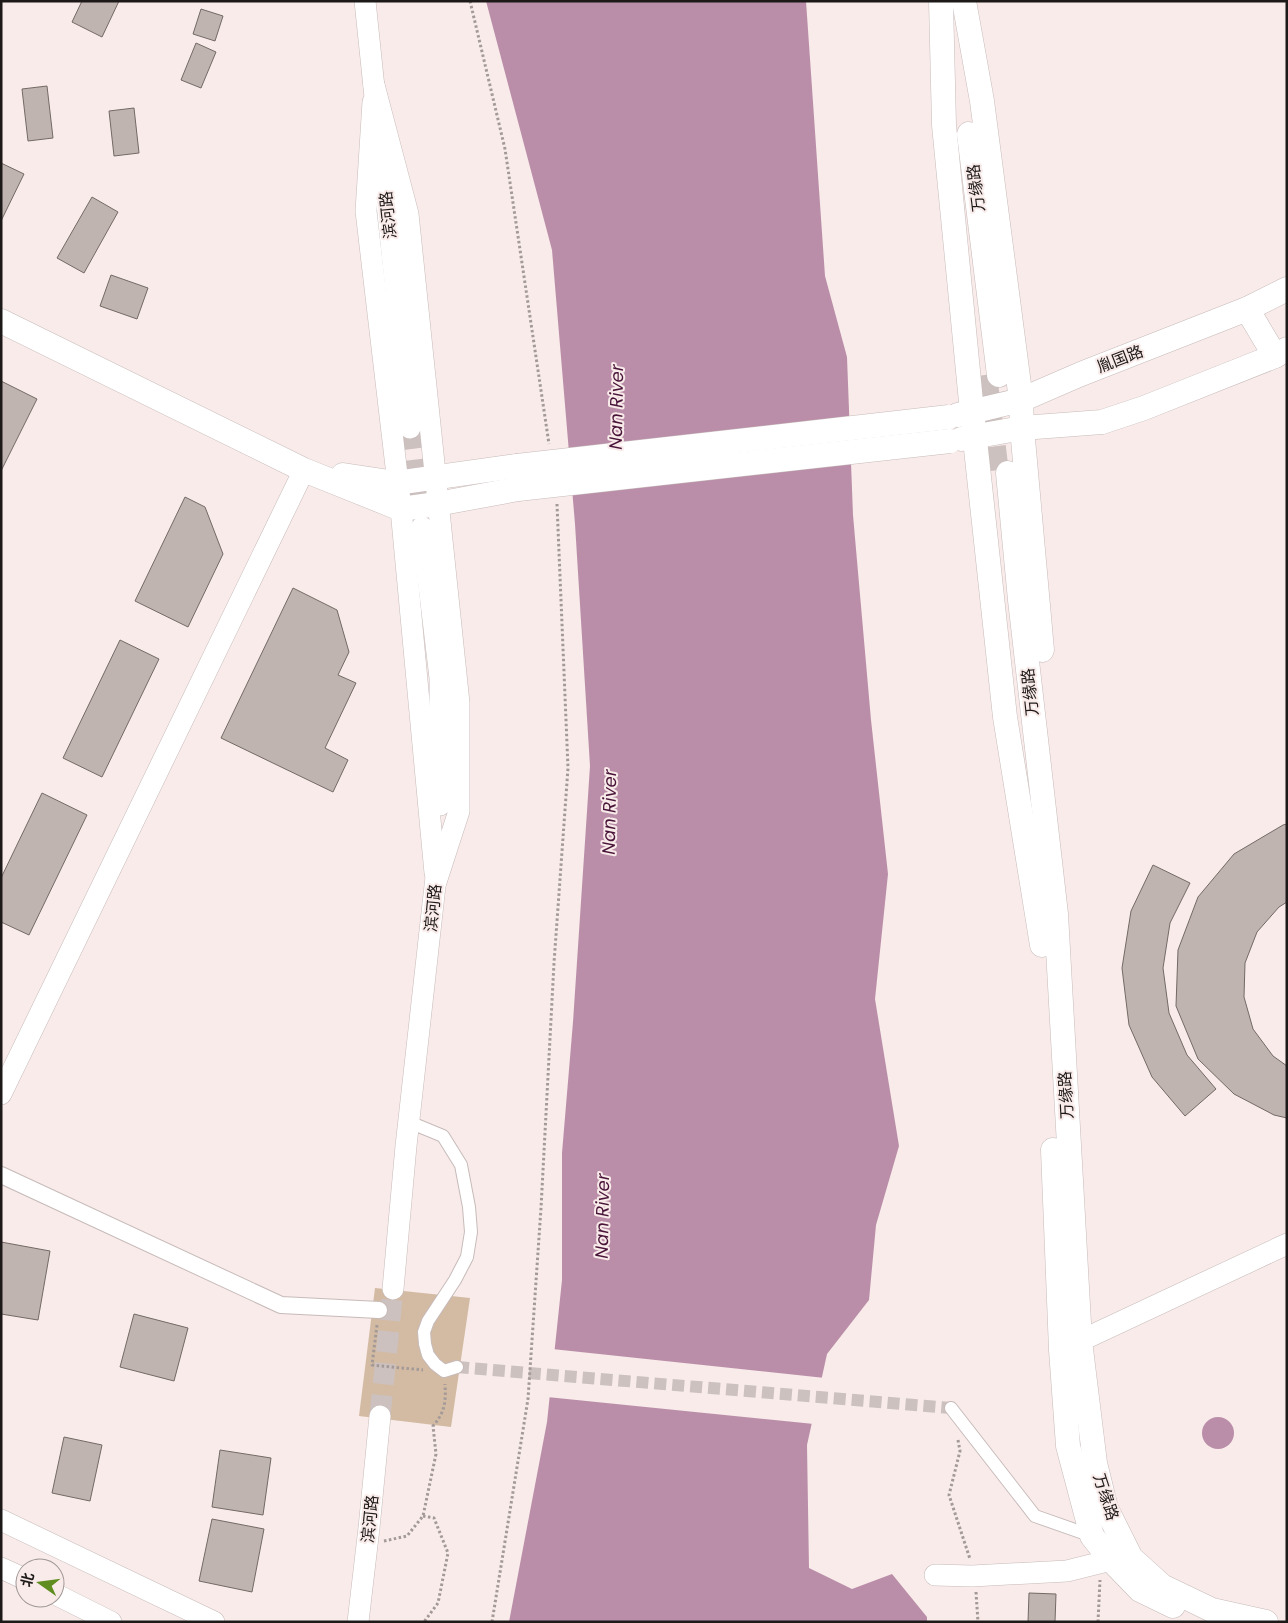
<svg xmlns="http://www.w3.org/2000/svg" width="1288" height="1623" viewBox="0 0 1288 1623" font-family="Poppins,'Noto Sans SC',sans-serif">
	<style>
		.green { fill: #d3baa2 }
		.water { fill: #ba8ea9 }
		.pier { fill: #f8ebe9 }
		.building { fill: #bfb4af; stroke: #746a65 }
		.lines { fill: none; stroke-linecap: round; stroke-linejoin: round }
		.pedestrian-tunnel { stroke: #ccc1bf; stroke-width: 12; stroke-dasharray: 12 6; stroke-linecap: butt }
		.tertiary-tunnel { stroke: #ccc1bf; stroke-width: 21; stroke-dasharray: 21 11; stroke-linecap: butt }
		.secondary-tunnel { stroke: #ccc1bf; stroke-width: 24; stroke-dasharray: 24 12; stroke-linecap: butt }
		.pedestrian-casing { stroke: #c7bbba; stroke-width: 14 }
		.minor-casing { stroke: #c7bbba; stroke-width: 18 }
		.tertiary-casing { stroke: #c7bbba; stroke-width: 22 }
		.secondary-casing { stroke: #c7bbba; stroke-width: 25 }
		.path { stroke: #a39a98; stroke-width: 3; stroke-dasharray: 2.5 2.5; stroke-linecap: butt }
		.pedestrian { stroke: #fff; stroke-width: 12 }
		.minor { stroke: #fff; stroke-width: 16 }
		.tertiary { stroke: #fff; stroke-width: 21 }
		.secondary { stroke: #fff; stroke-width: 24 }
		.secondary-bridge-casing { stroke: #c7bbba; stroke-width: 25; stroke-linecap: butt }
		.secondary-bridge { stroke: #fff; stroke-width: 24 }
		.labels { text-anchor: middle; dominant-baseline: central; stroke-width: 4; stroke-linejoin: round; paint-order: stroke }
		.street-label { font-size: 16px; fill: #1d1918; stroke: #f8ebe9 }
		.water-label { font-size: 18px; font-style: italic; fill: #491439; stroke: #f8ebe9 }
	</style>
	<rect width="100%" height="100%" fill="#f8ebe9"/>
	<!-- green -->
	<path class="green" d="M 375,1288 L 470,1298 L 451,1427 L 359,1416 Z"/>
	<!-- water -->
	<g class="water">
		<path d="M 486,1 L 806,1 L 825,276 L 847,357 L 853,515 L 871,720 L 888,874 L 875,999 L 899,1146 L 876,1225 L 869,1300 L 827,1354 L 807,1445 L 809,1568 L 852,1589 L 892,1574 L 927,1617 L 927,1622 L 509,1622 L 547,1422 L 562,1280 L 562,1153 L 573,1022 L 590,766 L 575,524 L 552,250 Z"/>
		<circle cx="1218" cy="1433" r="16"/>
	</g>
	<!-- pier -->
	<path class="pier" d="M 552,1349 L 825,1378 L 814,1424 L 547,1397 Z"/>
	<!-- building -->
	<g class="building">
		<path d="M 82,1 L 119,1 L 102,37 L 72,22 Z"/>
		<path d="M 201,9 L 223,16 L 215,41 L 193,34 Z"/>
		<path d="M 196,43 L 216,52 L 201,88 L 181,80 Z"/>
		<path d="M 47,86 L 53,138 L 28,141 L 22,89 Z"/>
		<path d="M 134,108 L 139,153 L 114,156 L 109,111 Z"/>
		<path d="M 1,163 L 24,174 L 1,221 Z"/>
		<path d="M 92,197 L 118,212 L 84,273 L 57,258 Z"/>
		<path d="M 111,275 L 148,288 L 137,319 L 100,306 Z"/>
		<path d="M 1,381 L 37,399 L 1,471 Z"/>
		<path d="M 185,497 L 205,507 L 223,554 L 188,627 L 135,601 Z"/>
		<path d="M 293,588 L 337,610 L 349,652 L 338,675 L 356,683 L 325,748 L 348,760 L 333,792 L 221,738 Z"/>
		<path d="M 120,640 L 159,659 L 102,777 L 63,758 Z"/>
		<path d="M 42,793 L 87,815 L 29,935 L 1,922 L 1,878 Z"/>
		<path d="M 1287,824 L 1287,902 L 1279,907 L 1257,932 L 1245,963 L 1244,997 L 1253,1029 L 1273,1056 L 1287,1066 L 1287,1118 L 1274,1115 L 1234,1094 L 1198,1059 L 1176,1006 L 1178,950 L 1198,897 L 1234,854 L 1283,825 Z"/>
		<path d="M 1153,865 L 1190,883 L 1170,923 L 1163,968 L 1169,1013 L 1187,1055 L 1216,1089 L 1185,1116 L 1152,1077 L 1129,1025 L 1122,968 L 1131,911 Z"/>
		<path d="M 1,1242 L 50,1251 L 38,1320 L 1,1314 Z"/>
		<path d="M 134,1314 L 188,1328 L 174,1381 L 120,1367 Z"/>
		<path d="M 64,1437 L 102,1445 L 90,1501 L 52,1493 Z"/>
		<path d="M 220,1450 L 271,1458 L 263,1515 L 212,1507 Z"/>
		<path d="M 212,1519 L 264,1529 L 252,1592 L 199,1581 Z"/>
		<path d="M 1029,1593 L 1056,1594 L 1055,1622 L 1028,1622 Z"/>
	</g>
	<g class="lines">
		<!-- pedestrian-tunnel -->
		<path class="pedestrian-tunnel" d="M 457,1367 L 951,1408"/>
		<!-- tertiary-tunnel -->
		<g class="tertiary-tunnel">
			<path d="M 410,428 L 422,524"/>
			<path d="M 380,1416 L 393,1289"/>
		</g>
		<!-- secondary-tunnel -->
		<path class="secondary-tunnel" d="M 985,375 L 997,473"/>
		<defs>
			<g id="pedestrian">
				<path d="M 409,1122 L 443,1136 L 461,1165 L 469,1207 L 471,1232 L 467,1257 L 455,1280 L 428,1321 L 424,1332 L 425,1344 L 428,1355 L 435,1364 L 444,1371 L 457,1367"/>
				<path d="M 951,1408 L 1035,1516 L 1092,1536"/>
			</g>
			<path id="minor" d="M 1,1175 L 281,1305 L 379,1310"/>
			<g id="tertiary">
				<path d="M 365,1 L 375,97"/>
				<path d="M 374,85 L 408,214 L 459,703 L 459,811 L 436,882"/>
				<path d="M 373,102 L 366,211 L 401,509 L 435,873"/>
				<path d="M 382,155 L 410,428"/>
				<path d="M 422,527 L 440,678 L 440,805"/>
				<path d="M 1,1094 L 304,470"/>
				<path d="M 393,1289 L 406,1146 L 437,868"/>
				<path d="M 1065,1348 L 1287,1244"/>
				<path d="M 1,1520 L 214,1622"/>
				<path d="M 1,1568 L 25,1579"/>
				<path d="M 935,1575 L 972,1576 L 1067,1571 L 1111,1560"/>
				<path d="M 55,1594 L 111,1622"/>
				<path d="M 358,1622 L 369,1528 L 380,1416"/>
			</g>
			<g id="secondary">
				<path d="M 941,1 L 944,125 L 972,412 L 1005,717 L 1042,945"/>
				<path d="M 964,1 L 982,101 L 1021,400 L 1022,428 L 1042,650"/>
				<path d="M 969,134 L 999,375"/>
				<path d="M 1247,309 L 1275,356"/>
				<path d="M 1,321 L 304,470 L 401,509 L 437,504 L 518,489"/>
				<path d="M 958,415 L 1021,400 L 1081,374 L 1247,309 L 1287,289"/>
				<path d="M 961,439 L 1022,428 L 1102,422 L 1144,408 L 1275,356 L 1287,349"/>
				<path d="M 1008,473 L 1020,600 L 1056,914 L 1080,1341 L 1095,1463 L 1106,1508 L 1131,1558 L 1162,1586 L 1212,1610 L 1266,1622"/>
				<path d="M 343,475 L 396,483 L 517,466"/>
				<path d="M 1053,1150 L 1061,1350 L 1068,1446 L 1092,1536 L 1111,1560 L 1140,1590 L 1173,1606"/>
			</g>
		</defs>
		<!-- pedestrian casing -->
		<use href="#pedestrian" class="pedestrian-casing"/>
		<!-- minor casing -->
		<use href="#minor" class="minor-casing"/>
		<!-- tertiary casing -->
		<use href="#tertiary" class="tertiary-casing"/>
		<!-- secondary casing -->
		<use href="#secondary" class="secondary-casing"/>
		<!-- path -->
		<g class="path">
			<path d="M 470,1 L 505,149 L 549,444"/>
			<path d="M 377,1325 L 372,1365 L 423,1370"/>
			<path d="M 958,1440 L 960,1451 L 949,1495 L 970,1559"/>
			<path d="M 423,1516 L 434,1518 L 448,1553 L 438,1603 L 424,1622"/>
			<path d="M 384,1541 L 407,1536 L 423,1516 L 436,1454 L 433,1426 C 445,1412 446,1402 445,1384"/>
			<path d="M 976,1592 L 978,1622"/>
			<path d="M 492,1622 L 528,1399 L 541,1208 L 554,963 L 568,768 L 557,504"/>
			<path d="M 1098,1622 L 1100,1580"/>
		</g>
		<!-- pedestrian -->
		<use href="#pedestrian" class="pedestrian"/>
		<!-- minor -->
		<use href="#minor" class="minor"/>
		<!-- tertiary -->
		<use href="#tertiary" class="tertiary"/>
		<!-- secondary -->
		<use href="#secondary" class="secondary"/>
		<defs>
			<g id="secondary-bridge">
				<path d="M 517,466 L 949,417"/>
				<path d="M 518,489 L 950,441"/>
			</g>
		</defs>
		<!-- secondary-bridge casing -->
		<use href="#secondary-bridge" class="secondary-bridge-casing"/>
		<!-- secondary-bridge -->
		<use href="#secondary-bridge" class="secondary-bridge"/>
	</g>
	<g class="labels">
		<!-- street labels -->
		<g class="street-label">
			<text transform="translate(976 188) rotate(-97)">万缘路</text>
			<text transform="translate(388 215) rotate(-96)">滨河路</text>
			<text transform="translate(1120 359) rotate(-21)">胤国路</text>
			<text transform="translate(1030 692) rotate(-96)">万缘路</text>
			<text transform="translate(433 908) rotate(-84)">滨河路</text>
			<text transform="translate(1066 1095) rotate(-93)">万缘路</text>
			<text transform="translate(1106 1497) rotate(72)">万缘路</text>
			<text transform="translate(370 1519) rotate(-84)">滨河路</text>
		</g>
		<!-- water labels -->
		<g class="water-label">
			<text transform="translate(616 407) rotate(-89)">Nan River</text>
			<text transform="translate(609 812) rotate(-89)">Nan River</text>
			<text transform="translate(602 1216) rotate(-89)">Nan River</text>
		</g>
	</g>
	<!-- border -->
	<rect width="1288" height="1623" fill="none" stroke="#1d1918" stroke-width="5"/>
	<!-- north arrow -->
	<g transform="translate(40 1583) rotate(284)"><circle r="24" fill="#f8ebe9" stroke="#a09795"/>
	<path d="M0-4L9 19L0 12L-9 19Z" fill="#5f8d20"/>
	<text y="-8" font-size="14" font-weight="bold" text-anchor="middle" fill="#1d1918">北</text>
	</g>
</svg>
